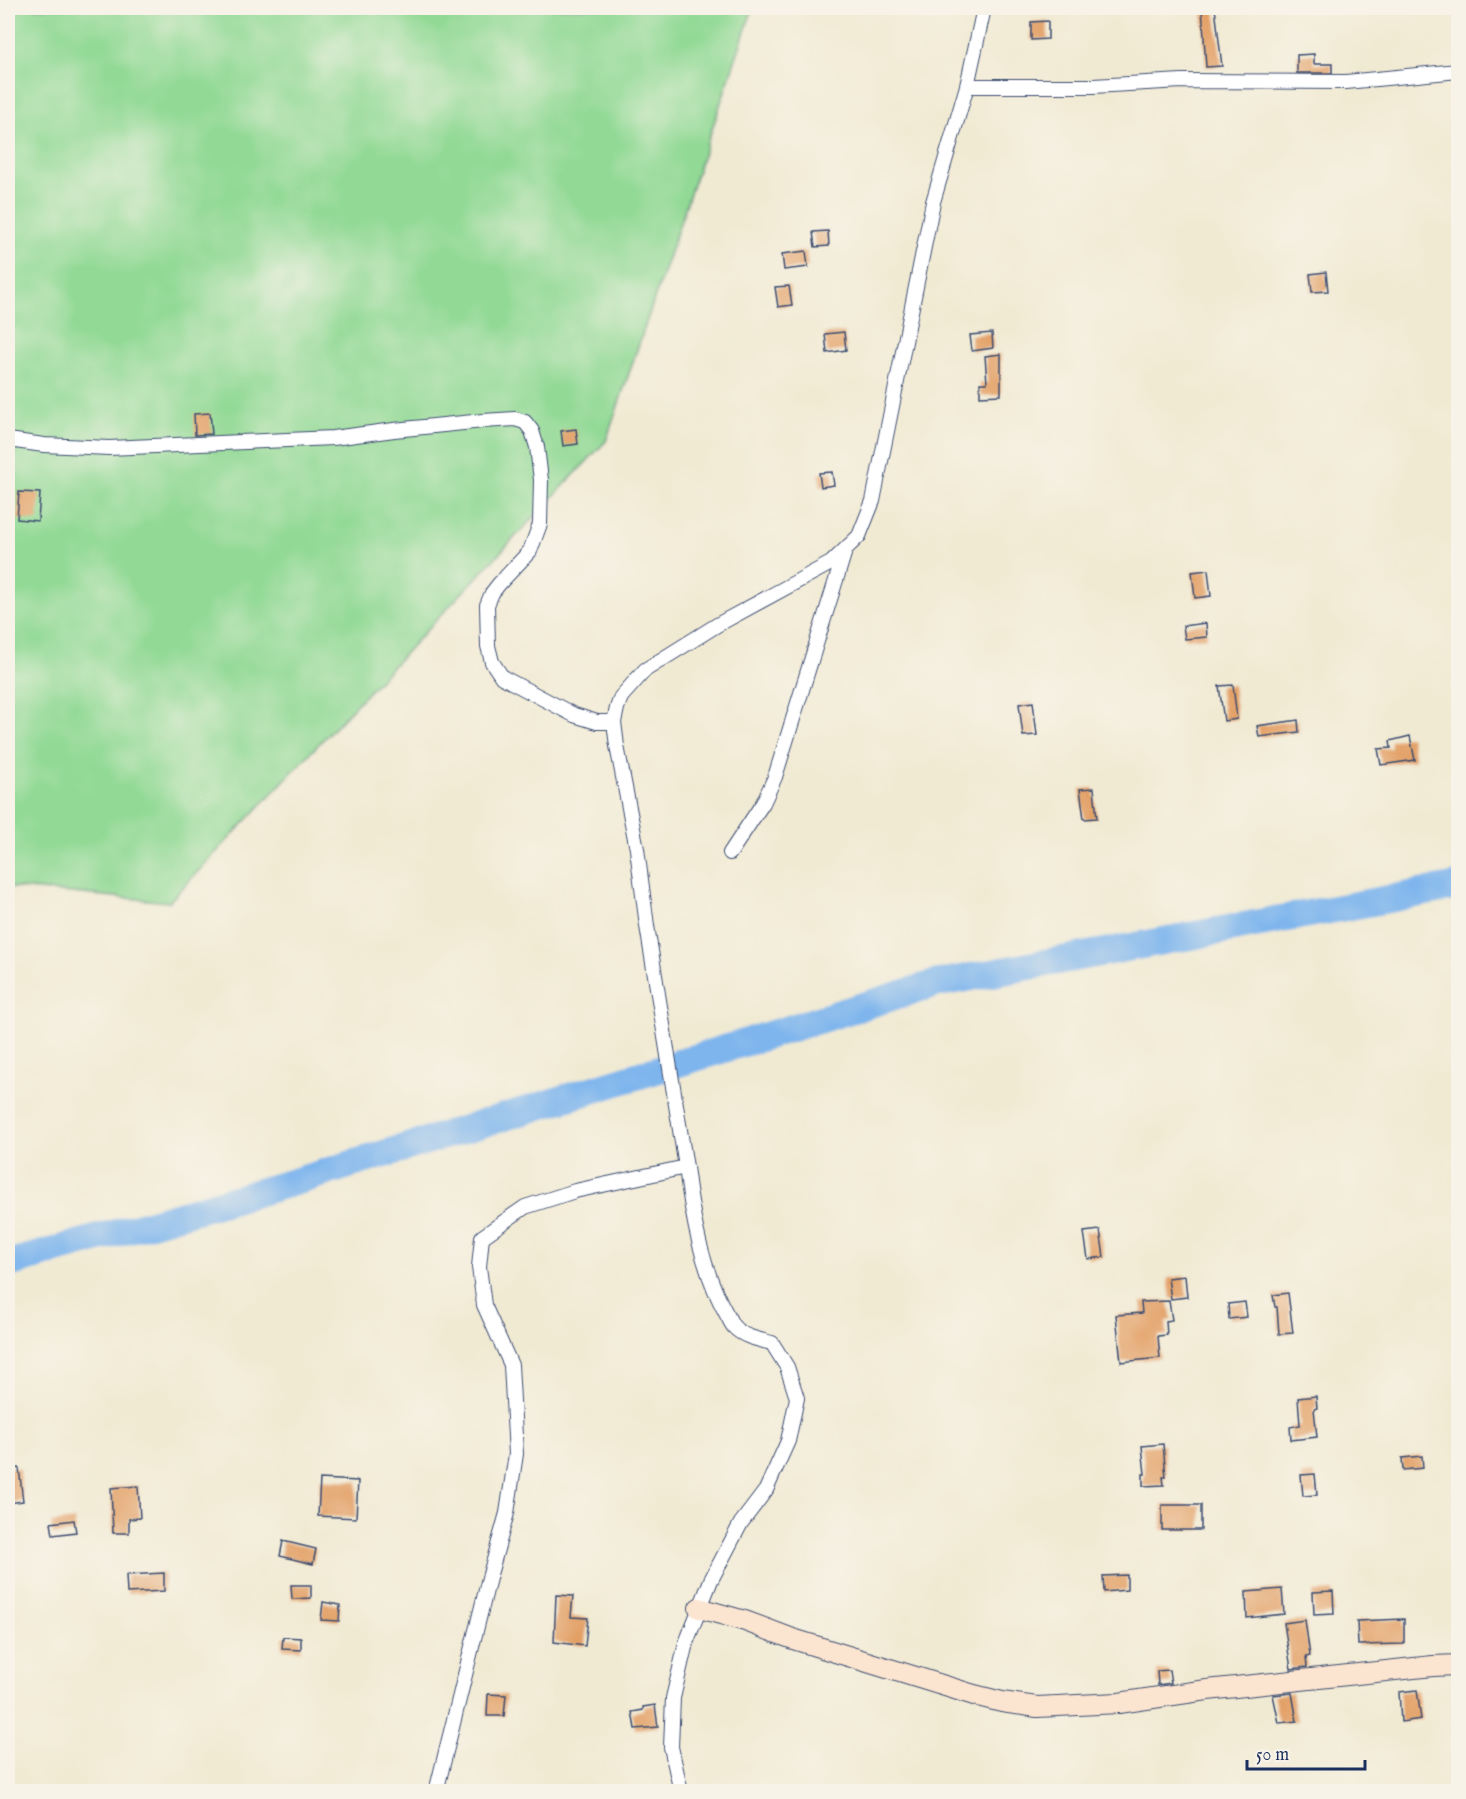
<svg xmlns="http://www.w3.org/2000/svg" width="1466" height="1799" viewBox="0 0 1466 1799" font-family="'IM FELL English',serif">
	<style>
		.green { fill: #91d994; stroke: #568479; stroke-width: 1.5 }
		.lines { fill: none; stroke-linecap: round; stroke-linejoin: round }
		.river { stroke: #7eb5ed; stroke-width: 28 }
		.building { fill: #e3a066 }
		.street-casing { stroke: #3b4b70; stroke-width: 16 }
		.secondary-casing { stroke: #3b4b70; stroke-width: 22 }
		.street { stroke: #fff; stroke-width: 14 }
		.secondary { stroke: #fce5d0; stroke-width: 20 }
	</style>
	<rect width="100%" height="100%" fill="#f7f3e8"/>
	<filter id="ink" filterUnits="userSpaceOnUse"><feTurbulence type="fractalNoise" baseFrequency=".0167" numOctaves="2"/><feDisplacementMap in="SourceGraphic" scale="12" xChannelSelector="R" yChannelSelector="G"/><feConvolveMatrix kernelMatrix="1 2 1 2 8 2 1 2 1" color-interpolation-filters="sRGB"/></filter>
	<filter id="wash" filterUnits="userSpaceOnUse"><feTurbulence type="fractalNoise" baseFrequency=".008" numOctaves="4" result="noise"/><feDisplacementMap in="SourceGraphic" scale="24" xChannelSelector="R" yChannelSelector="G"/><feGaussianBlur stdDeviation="1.35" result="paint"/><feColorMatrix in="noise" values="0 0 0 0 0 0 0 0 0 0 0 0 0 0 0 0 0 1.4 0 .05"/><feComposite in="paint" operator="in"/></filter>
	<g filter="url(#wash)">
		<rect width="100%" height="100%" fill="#f1ead3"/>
		<!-- green -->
		<path class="green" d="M 8,8 L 753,8 L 606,441 L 169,902 L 8,887 Z"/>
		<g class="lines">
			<!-- river -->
			<path class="river" d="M 8,1264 L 294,1182 L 934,984 L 1458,886"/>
		</g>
		<g id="blocks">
			<!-- building -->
			<g class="building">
				<path d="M 1202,8 L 1215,8 L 1222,66 L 1206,67 Z"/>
				<path d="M 1048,21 L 1048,39 L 1031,40 L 1031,22 Z"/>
				<path d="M 1314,54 L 1314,64 L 1332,64 L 1332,73 L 1297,73 L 1297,55 Z"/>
				<path d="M 828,231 L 829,246 L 815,247 L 813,232 Z"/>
				<path d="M 806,251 L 808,267 L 784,270 L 782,254 Z"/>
				<path d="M 1326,272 L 1328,291 L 1312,292 L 1310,274 Z"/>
				<path d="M 789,286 L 792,305 L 778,307 L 775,287 Z"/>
				<path d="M 844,332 L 846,350 L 827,353 L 825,334 Z"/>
				<path d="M 992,333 L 993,348 L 972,351 L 970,335 Z"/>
				<path d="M 1001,354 L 1001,395 L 980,396 L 980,383 L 987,383 L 985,356 Z"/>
				<path d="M 210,413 L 212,434 L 195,435 L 194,414 Z"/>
				<path d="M 576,429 L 578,444 L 563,446 L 561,431 Z"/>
				<path d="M 832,472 L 834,485 L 821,487 L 819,473 Z"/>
				<path d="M 19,492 L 40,493 L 38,521 L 17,519 Z"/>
				<path d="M 1208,570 L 1211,596 L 1195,598 L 1192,572 Z"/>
				<path d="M 1206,623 L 1207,637 L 1185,639 L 1183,626 Z"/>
				<path d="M 1233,685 L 1237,719 L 1224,721 L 1219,686 Z"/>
				<path d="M 1033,702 L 1037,735 L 1023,736 L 1019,704 Z"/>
				<path d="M 1298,720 L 1299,732 L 1259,737 L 1257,726 Z"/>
				<path d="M 1410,736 L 1415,760 L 1381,765 L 1378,749 L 1391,748 L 1390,741 Z"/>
				<path d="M 1094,788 L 1097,818 L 1084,819 L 1080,789 Z"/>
				<path d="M 1100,1230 L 1104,1257 L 1088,1259 L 1084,1232 Z"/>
				<path d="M 1185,1276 L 1187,1297 L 1171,1299 L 1168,1278 Z"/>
				<path d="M 1288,1293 L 1293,1333 L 1279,1334 L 1277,1307 L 1275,1307 L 1273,1295 Z"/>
				<path d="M 1169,1301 L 1172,1320 L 1166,1321 L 1167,1335 L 1158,1336 L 1160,1358 L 1121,1362 L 1116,1315 L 1142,1313 L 1141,1302 Z"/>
				<path d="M 1245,1302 L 1247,1317 L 1229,1319 L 1228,1304 Z"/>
				<path d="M 1316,1396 L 1317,1408 L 1314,1409 L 1317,1437 L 1291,1440 L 1290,1427 L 1300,1425 L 1298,1398 Z"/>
				<path d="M 1163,1444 L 1166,1477 L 1163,1477 L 1164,1485 L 1143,1486 L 1143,1474 L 1145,1474 L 1142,1446 Z"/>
				<path d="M 1422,1456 L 1423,1468 L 1403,1470 L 1402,1458 Z"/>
				<path d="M 19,1468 L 23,1501 L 8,1503 L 8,1469 Z"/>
				<path d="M 1315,1474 L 1317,1495 L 1303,1496 L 1301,1475 Z"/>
				<path d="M 320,1479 L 358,1481 L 356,1518 L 318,1516 Z"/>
				<path d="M 138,1486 L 140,1518 L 129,1519 L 129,1533 L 113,1533 L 111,1488 Z"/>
				<rect x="1162" y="1505" width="39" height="25"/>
				<path d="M 74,1520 L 76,1532 L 53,1535 L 51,1523 Z"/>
				<path d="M 283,1541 L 316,1549 L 313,1564 L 280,1556 Z"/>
				<path d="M 164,1573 L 164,1591 L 127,1593 L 126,1575 Z"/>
				<path d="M 1127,1575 L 1127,1590 L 1104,1592 L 1103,1576 Z"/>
				<path d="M 291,1585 L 311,1585 L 311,1598 L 292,1599 Z"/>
				<path d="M 1282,1589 L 1284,1614 L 1247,1618 L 1246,1592 Z"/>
				<path d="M 1333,1591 L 1334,1614 L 1314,1615 L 1313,1592 Z"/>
				<path d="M 556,1595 L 573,1596 L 571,1617 L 588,1618 L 585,1646 L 554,1642 Z"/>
				<path d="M 323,1602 L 340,1605 L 339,1621 L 321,1620 Z"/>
				<path d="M 1404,1619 L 1404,1644 L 1358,1645 L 1357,1621 Z"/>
				<path d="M 1305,1620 L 1310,1656 L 1306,1657 L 1307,1667 L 1291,1669 L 1284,1623 Z"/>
				<path d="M 283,1637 L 301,1638 L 301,1650 L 282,1649 Z"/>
				<path d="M 1169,1670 L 1171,1683 L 1158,1685 L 1157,1671 Z"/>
				<path d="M 1417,1690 L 1421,1719 L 1401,1722 L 1399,1692 Z"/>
				<path d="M 1292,1693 L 1297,1721 L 1279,1723 L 1273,1695 Z"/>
				<path d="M 488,1694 L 506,1695 L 504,1716 L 487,1716 Z"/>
				<path d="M 655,1705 L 658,1727 L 635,1729 L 632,1712 L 643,1710 L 643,1707 Z"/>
			</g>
		</g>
	</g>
	<g filter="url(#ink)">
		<use href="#blocks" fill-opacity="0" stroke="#3b4b70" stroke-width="1.5"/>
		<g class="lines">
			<defs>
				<g id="street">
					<path d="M 967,86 L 1093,86 L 1182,81 L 1346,82 L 1458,71"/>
					<path d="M 8,440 L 44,445 L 109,448 L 333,438 L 394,430 L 483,421 L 515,419 L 525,422 L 532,431 L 537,447 L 541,480 L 540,524 L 530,551 L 499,584 L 492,593 L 487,605 L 488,646 L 492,662 L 502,677 L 574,715 L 597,722 L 614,722"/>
					<path d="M 730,853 L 763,803 L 775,777 L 845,551"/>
					<path d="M 436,1792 L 489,1578 L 507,1513 L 516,1454 L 511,1365 L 484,1305 L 479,1267 L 482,1237 L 525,1207 L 575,1191 L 686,1167 L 647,926 L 637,849 L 617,746 L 614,722 L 617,708 L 621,697 L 645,670 L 717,625 L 831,563 L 859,536 L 873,501 L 933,202 L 967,86 L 984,8"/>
					<path d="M 681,1792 L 671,1747 L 673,1698 L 686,1643 L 711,1580 L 741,1523 L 766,1490 L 788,1441 L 797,1398 L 787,1367 L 772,1343 C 760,1340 743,1337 734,1327 C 731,1324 729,1318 727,1315 C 702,1271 692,1216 686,1167"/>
				</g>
				<path id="secondary" d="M 699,1608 L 745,1621 L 793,1639 L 974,1695 L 1002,1702 L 1037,1707 L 1119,1703 L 1207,1690 L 1433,1666 L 1458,1665"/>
			</defs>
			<!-- street casing -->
			<use href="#street" class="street-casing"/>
			<!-- secondary casing -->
			<use href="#secondary" class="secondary-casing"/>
			<!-- street -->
			<use href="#street" class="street"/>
			<!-- secondary -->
			<use href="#secondary" class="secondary"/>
		</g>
	</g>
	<!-- margin -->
	<rect width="1466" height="1799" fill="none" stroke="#f7f3e8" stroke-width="30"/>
	<!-- scale -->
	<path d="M1247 1760v9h118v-9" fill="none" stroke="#1b2f5e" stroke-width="3"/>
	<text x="1256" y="1760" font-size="18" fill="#1b2f5e" stroke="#f7f3e8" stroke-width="4.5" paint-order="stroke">50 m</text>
</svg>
